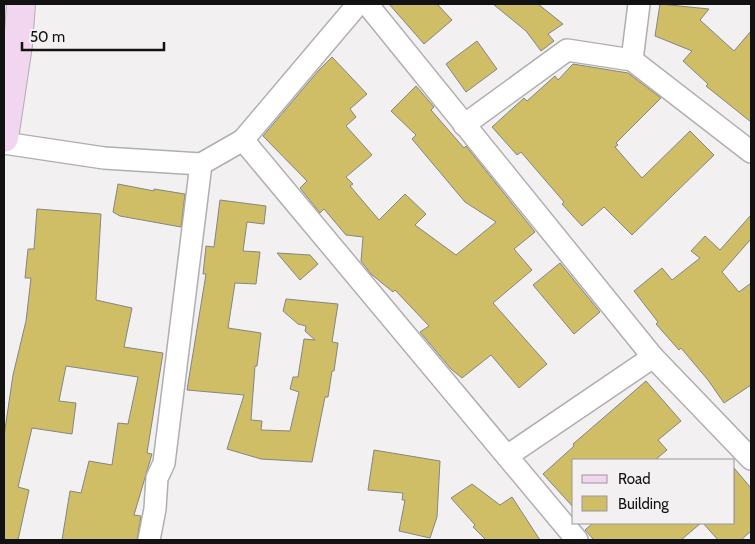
<svg xmlns="http://www.w3.org/2000/svg" width="755" height="544" viewBox="0 0 755 544" font-family="Cabin,sans-serif">
	<style>
		.building { fill: #cfbe66; stroke: #858582 }
		.lines { fill: none; stroke-linecap: round; stroke-linejoin: round }
		.street-casing { stroke: #b1aeb1; stroke-width: 24 }
		.secondary-casing { stroke: #b1aeb1; stroke-width: 30 }
		.street { stroke: #fff; stroke-width: 21 }
		.secondary { stroke: #f2d5ee; stroke-width: 28 }
	</style>
	<rect width="100%" height="100%" fill="#f3f0f2"/>
	<!-- building -->
	<g class="building">
		<path d="M 389,4 L 437,4 L 452,20 L 424,44 Z"/>
		<path d="M 493,4 L 538,4 L 563,24 L 548,34 L 554,41 L 541,51 L 526,31 Z"/>
		<path d="M 660,4 L 709,9 L 700,20 L 734,51 L 751,31 L 751,122 L 706,86 L 708,84 L 683,61 L 692,51 L 655,36 Z"/>
		<path d="M 477,41 L 497,69 L 466,92 L 446,64 Z"/>
		<path d="M 332,57 L 367,94 L 350,109 L 356,117 L 346,126 L 372,155 L 346,177 L 353,184 L 350,186 L 379,220 L 405,194 L 426,214 L 415,225 L 456,255 L 496,222 L 465,202 L 412,139 L 416,135 L 391,111 L 416,86 L 434,107 L 431,110 L 464,148 L 466,146 L 535,232 L 514,249 L 532,270 L 493,303 L 547,364 L 519,388 L 491,355 L 462,378 L 451,369 L 420,332 L 429,326 L 395,290 L 393,292 L 371,274 L 361,261 L 363,237 L 346,235 L 324,209 L 320,213 L 300,188 L 307,181 L 263,136 L 319,70 Z"/>
		<path d="M 573,64 L 628,73 L 661,98 L 616,143 L 618,145 L 615,147 L 642,178 L 690,131 L 714,155 L 632,235 L 604,207 L 582,226 L 562,204 L 564,202 L 521,152 L 517,155 L 492,127 L 524,98 L 527,101 L 555,76 L 558,80 Z"/>
		<path d="M 118,184 L 154,191 L 154,189 L 185,194 L 181,227 L 120,216 L 113,212 Z"/>
		<path d="M 220,200 L 266,206 L 264,224 L 247,222 L 243,251 L 260,252 L 256,284 L 235,283 L 228,328 L 261,333 L 257,366 L 255,366 L 251,420 L 262,421 L 261,430 L 290,431 L 299,392 L 290,389 L 293,377 L 298,377 L 304,339 L 315,340 L 305,331 L 306,326 L 298,324 L 283,311 L 286,299 L 338,304 L 332,342 L 338,343 L 334,371 L 332,371 L 328,397 L 325,397 L 312,462 L 261,459 L 227,449 L 244,395 L 187,390 L 206,274 L 203,274 L 206,246 L 214,247 Z"/>
		<path d="M 37,209 L 101,214 L 96,300 L 132,308 L 124,347 L 163,353 L 147,453 L 152,454 L 134,515 L 141,516 L 137,540 L 62,540 L 70,491 L 81,493 L 89,461 L 112,465 L 118,423 L 128,424 L 138,377 L 66,366 L 59,401 L 76,403 L 72,434 L 32,428 L 18,487 L 29,490 L 18,540 L 4,540 L 4,436 L 13,375 L 26,321 L 31,278 L 25,278 L 28,249 L 34,249 Z"/>
		<path d="M 751,215 L 751,239 L 722,272 L 739,292 L 751,283 L 751,385 L 724,403 L 708,380 L 681,348 L 679,350 L 656,324 L 658,322 L 634,291 L 662,268 L 672,280 L 700,258 L 691,251 L 705,236 L 720,250 Z"/>
		<path d="M 277,253 L 310,255 L 318,264 L 300,280 Z"/>
		<path d="M 560,263 L 600,312 L 574,334 L 533,285 Z"/>
		<path d="M 646,381 L 681,421 L 658,440 L 667,450 L 655,460 L 574,460 L 574,508 L 543,474 L 574,446 L 573,444 Z"/>
		<path d="M 374,450 L 440,461 L 437,517 L 430,538 L 399,531 L 405,500 L 402,500 L 403,493 L 368,490 Z"/>
		<path d="M 734,468 L 751,488 L 751,531 L 741,540 L 718,540 L 703,523 L 734,523 Z"/>
		<path d="M 472,484 L 500,505 L 512,497 L 540,540 L 486,540 L 473,527 L 475,525 L 451,498 Z"/>
		<path d="M 593,523 L 701,523 L 681,540 L 594,540 L 585,530 Z"/>
	</g>
	<g class="lines">
		<defs>
			<g id="street">
				<path d="M 367,4 L 653,357 L 751,459"/>
				<path d="M 632,60 L 639,4"/>
				<path d="M 464,125 L 567,50 L 632,60 L 751,152"/>
				<path d="M 243,140 L 577,540"/>
				<path d="M 4,143 L 104,158 L 201,164 L 243,140 L 358,4"/>
				<path d="M 507,456 L 653,357"/>
				<path d="M 149,540 L 155,509 L 157,478 L 164,463 L 201,164"/>
			</g>
			<path id="secondary" d="M 4,138 L 18,45 L 21,4"/>
		</defs>
		<!-- street casing -->
		<use href="#street" class="street-casing"/>
		<!-- secondary casing -->
		<use href="#secondary" class="secondary-casing"/>
		<!-- street -->
		<use href="#street" class="street"/>
		<!-- secondary -->
		<use href="#secondary" class="secondary"/>
	</g>
	<!-- border -->
	<rect width="755" height="544" fill="none" stroke="#131213" stroke-width="10"/>
	<!-- legend -->
	<rect x="572" y="459" width="162" height="65" fill="#f3f0f2" stroke="#999799"/>
	<rect x="582" y="475" width="25" height="8" fill="#f2d5ee" stroke="#999799"/>
	<text x="618" y="484" font-size="15" fill="#131213">Road</text>
	<rect x="582" y="496" width="25" height="15" fill="#cfbe66" stroke="#999799"/>
	<text x="618" y="509" font-size="15" fill="#131213">Building</text>
	<!-- scale -->
	<path d="M22 42v8h142v-8" fill="none" stroke="#131213" stroke-width="2.5"/>
	<text x="30" y="42" font-size="15" fill="#131213" stroke="#f3f0f2" stroke-width="4" paint-order="stroke">50 m</text>
</svg>
